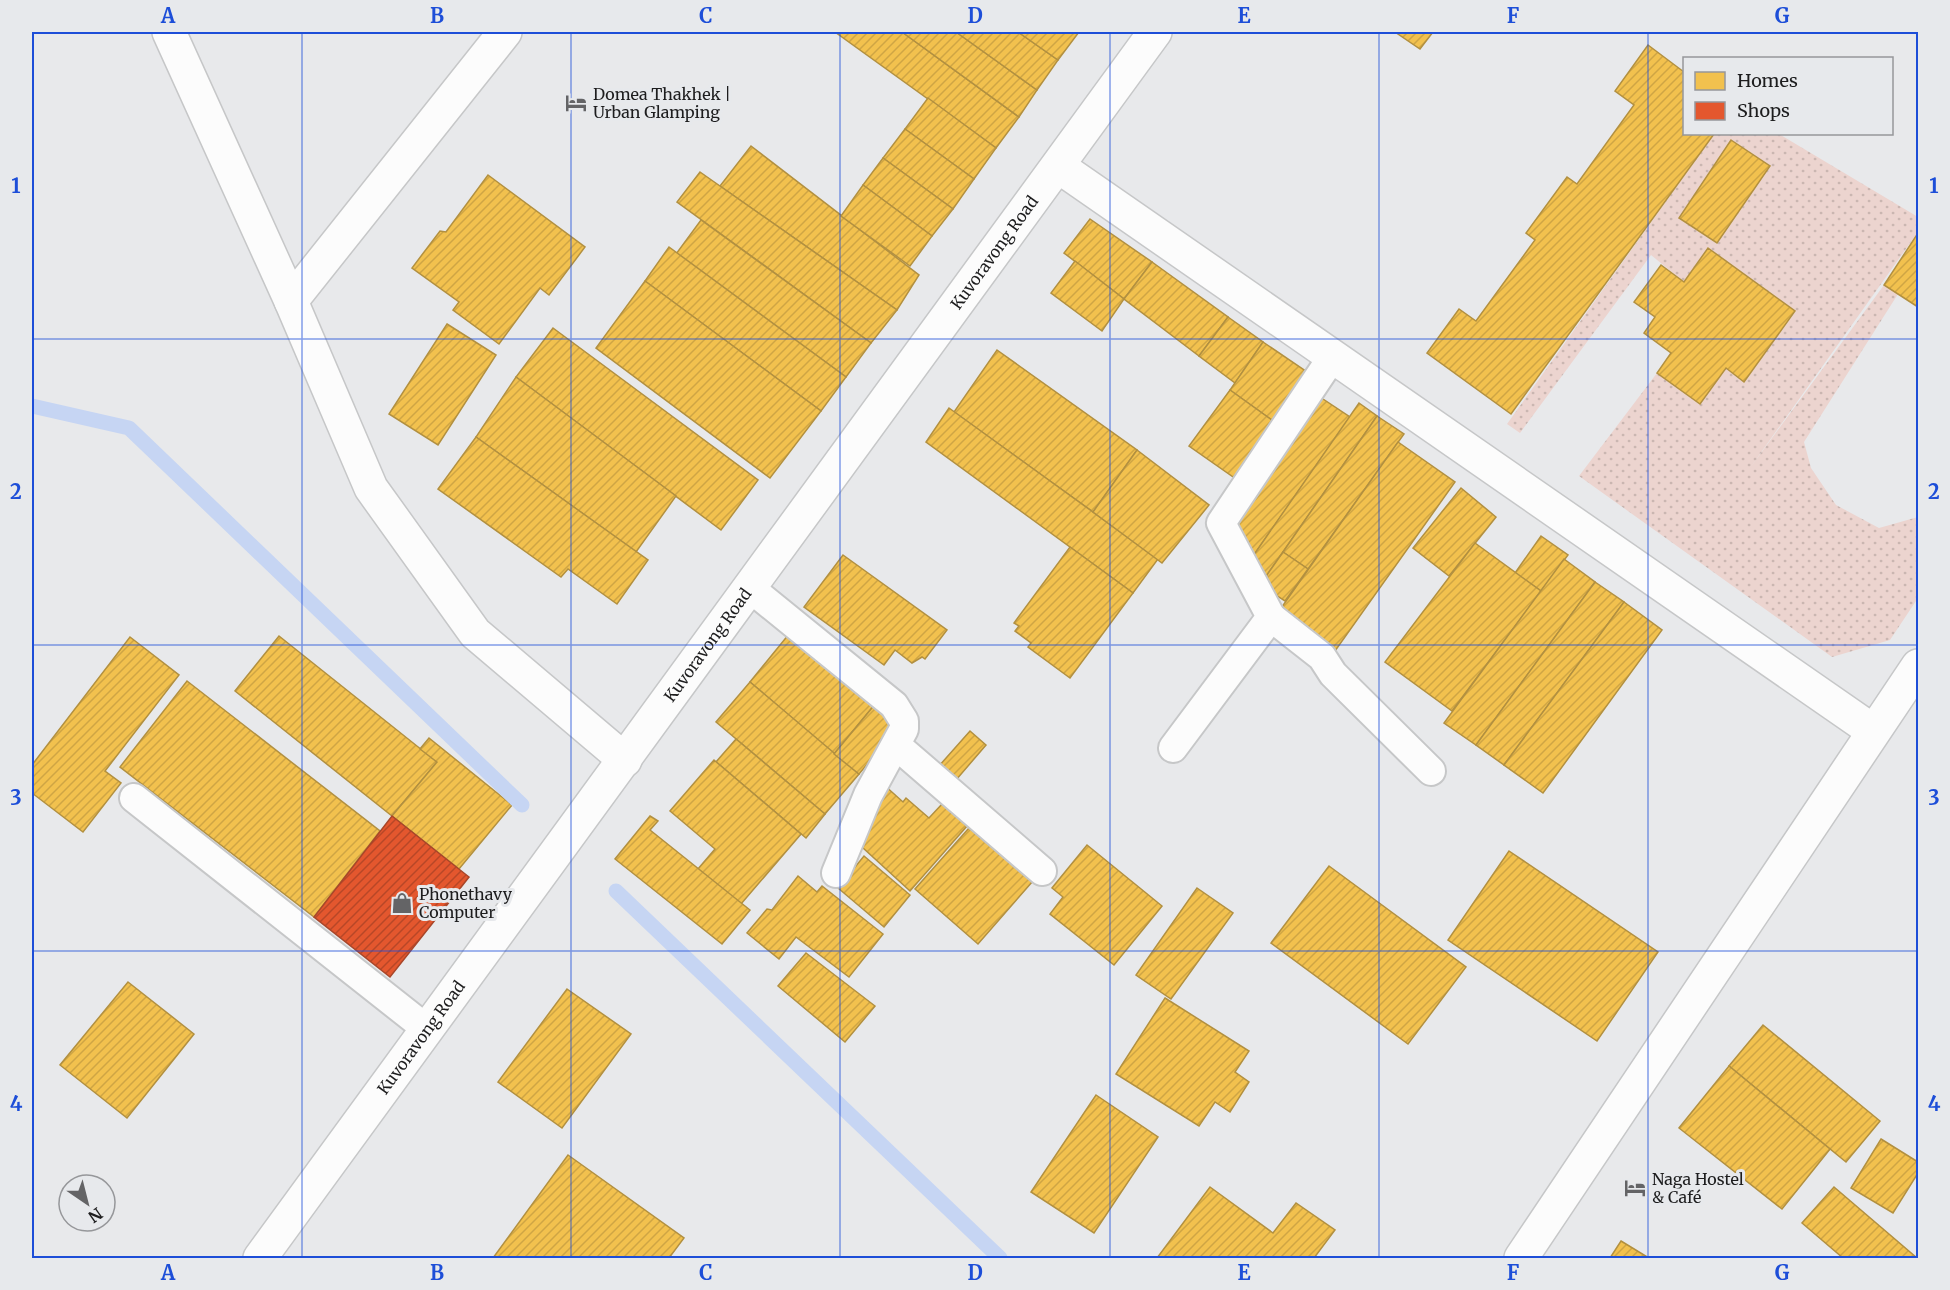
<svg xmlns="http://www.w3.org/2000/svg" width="1950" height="1290" viewBox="0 0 1950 1290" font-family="Merriweather,serif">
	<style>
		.grass { fill: url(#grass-dots) }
		.homes { fill: url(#homes-hatch); stroke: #b29040; stroke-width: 1.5 }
		.shops { fill: url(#shops-hatch); stroke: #a84629; stroke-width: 1.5 }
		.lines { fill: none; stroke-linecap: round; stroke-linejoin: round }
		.stream { stroke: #c6d5f3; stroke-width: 15 }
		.service-casing { stroke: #c6c7c8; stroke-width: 32 }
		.minor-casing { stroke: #c6c7c8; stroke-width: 36 }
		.tertiary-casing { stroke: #c6c7c8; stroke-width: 36 }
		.service { stroke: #fcfcfc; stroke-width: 28 }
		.minor { stroke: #fcfcfc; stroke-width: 33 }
		.tertiary { stroke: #fcfcfc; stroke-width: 33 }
		.grid { fill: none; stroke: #1d4ed8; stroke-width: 1.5; stroke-opacity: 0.55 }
		.labels { text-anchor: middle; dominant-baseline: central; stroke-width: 6; stroke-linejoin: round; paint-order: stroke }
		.poi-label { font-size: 16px; fill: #1d1d1e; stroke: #e7e9ec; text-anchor: start }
		.street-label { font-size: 16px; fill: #1d1d1e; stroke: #e7e9ec }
		.neatline { fill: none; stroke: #1d4ed8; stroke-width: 2 }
		.grid-label { font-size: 20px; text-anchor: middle; font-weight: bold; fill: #1d4ed8 }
	</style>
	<defs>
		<pattern id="grass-dots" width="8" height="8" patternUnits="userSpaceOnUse" patternTransform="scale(1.5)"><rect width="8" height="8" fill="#ecd4cf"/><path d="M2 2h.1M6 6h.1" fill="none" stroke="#cab6b1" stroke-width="1.8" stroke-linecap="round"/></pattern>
		<pattern id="homes-hatch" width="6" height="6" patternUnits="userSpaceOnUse" patternTransform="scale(1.5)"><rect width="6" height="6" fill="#f2c14e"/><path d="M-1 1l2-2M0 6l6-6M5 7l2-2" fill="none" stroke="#cfa544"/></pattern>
		<pattern id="shops-hatch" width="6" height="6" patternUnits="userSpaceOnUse" patternTransform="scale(1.5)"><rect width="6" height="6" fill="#e4572e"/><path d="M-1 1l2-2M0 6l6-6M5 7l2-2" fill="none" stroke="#b84727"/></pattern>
	</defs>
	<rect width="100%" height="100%" fill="#e8e9eb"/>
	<!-- grass -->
	<path class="grass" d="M 1714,134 L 1779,134 L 1918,217 L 1918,232 L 1750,468 L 1884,285 L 1898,294 L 1804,442 L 1811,468 L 1836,505 L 1879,528 L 1918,517 L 1918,598 L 1890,640 L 1832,657 L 1579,476 L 1657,373 L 1700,404 L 1726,368 L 1744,382 L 1795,312 L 1708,248 L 1684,282 L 1651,255 L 1520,433 L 1507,424 Z"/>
	<!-- homes -->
	<g class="homes">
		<path d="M 835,32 L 902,32 L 1019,117 L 996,148 Z"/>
		<path d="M 902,32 L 956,32 L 1037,90 L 1019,117 Z"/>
		<path d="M 956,32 L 1018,32 L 1058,60 L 1037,90 Z"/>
		<path d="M 1018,32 L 1079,32 L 1058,60 Z"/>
		<path d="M 1395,32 L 1433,32 L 1420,49 Z"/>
		<path d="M 1648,45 L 1684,72 L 1684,134 L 1714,134 L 1511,414 L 1427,353 L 1459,309 L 1476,321 L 1535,240 L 1526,233 L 1567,177 L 1577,184 L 1634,105 L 1615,91 Z"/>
		<path d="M 928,98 L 996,148 L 974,179 L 905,129 Z"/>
		<path d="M 905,129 L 974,179 L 953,209 L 883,158 Z"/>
		<path d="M 1731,140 L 1770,166 L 1717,243 L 1679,218 Z"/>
		<path d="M 751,146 L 919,275 L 897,310 L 720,186 Z"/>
		<path d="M 883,158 L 953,209 L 932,236 L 863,185 Z"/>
		<path d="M 700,172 L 897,310 L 871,343 L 677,202 Z"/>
		<path d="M 488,175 L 585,247 L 549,295 L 540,288 L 499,344 L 453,310 L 459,302 L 412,268 L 440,231 L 446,232 Z"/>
		<path d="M 863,185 L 932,236 L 910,266 L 841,216 Z"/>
		<path d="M 1090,219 L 1152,262 L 1124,299 L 1064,253 Z"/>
		<path d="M 701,220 L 871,343 L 846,377 L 676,254 Z"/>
		<path d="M 1918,233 L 1918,307 L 1884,285 Z"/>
		<path d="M 669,247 L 846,377 L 821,411 L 645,281 Z"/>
		<path d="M 1708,248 L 1795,311 L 1744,382 L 1726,368 L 1700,404 L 1657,373 L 1671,353 L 1644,333 L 1655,317 L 1634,302 L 1661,265 L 1684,282 Z"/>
		<path d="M 1075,261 L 1124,299 L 1102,331 L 1051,293 Z"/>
		<path d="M 1152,262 L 1228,317 L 1199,356 L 1124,299 Z"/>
		<path d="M 645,281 L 821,411 L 770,478 L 596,348 Z"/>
		<path d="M 1228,317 L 1263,342 L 1235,383 L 1199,356 Z"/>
		<path d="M 447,324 L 496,355 L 438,445 L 389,414 Z"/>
		<path d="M 553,328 L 758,480 L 721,530 L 516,377 Z"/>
		<path d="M 1263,342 L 1310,374 L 1276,423 L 1230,390 Z"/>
		<path d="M 997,350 L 1137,450 L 1093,512 L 954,412 Z"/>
		<path d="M 516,377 L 676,496 L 636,552 L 476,437 Z"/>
		<path d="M 1230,390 L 1276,423 L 1236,479 L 1189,446 Z"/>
		<path d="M 1320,397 L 1350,417 L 1251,559 L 1231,526 Z"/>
		<path d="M 1359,403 L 1377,416 L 1260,585 L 1251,559 Z"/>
		<path d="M 949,408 L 1158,559 L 1133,593 L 926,442 Z"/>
		<path d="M 1377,416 L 1404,434 L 1308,569 L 1283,552 Z"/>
		<path d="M 476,437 L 648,560 L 617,604 L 568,569 L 561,577 L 438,489 Z"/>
		<path d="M 1398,442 L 1455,482 L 1335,651 L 1279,611 Z"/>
		<path d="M 1137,450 L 1209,505 L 1162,563 L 1093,512 Z"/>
		<path d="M 1461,488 L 1496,517 L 1449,576 L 1413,548 Z"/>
		<path d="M 1541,536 L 1568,555 L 1541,591 L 1515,573 Z"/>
		<path d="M 1475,543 L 1541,591 L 1452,711 L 1385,662 Z"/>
		<path d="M 1070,547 L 1133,593 L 1070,678 L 1028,647 L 1031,643 L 1015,631 L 1019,626 L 1014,623 Z"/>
		<path d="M 1283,552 L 1308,569 L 1285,601 L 1260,585 Z"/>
		<path d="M 843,555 L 947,630 L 925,659 L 922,657 L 912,663 L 895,650 L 884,665 L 804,607 Z"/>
		<path d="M 1564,559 L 1595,582 L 1476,745 L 1444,723 Z"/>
		<path d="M 1595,582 L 1624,602 L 1504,765 L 1476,745 Z"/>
		<path d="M 1624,602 L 1662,630 L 1543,793 L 1504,765 Z"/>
		<path d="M 789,634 L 876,703 L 834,754 L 750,682 Z"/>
		<path d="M 279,636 L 437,762 L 392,816 L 235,691 Z"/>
		<path d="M 130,637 L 179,675 L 105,771 L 121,783 L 83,832 L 32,793 L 32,765 Z"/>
		<path d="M 187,681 L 380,831 L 314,917 L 120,767 Z"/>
		<path d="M 750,682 L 859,774 L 825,814 L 716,722 Z"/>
		<path d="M 876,703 L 892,726 L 891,736 L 859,774 L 834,754 Z"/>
		<path d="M 970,731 L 986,745 L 956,780 L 939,766 Z"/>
		<path d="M 429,738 L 512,805 L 459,869 L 392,816 L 437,762 L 420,749 Z"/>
		<path d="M 736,739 L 825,814 L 806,838 L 716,762 Z"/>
		<path d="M 714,760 L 801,834 L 741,904 L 698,869 L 715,849 L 670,811 Z"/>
		<path d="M 883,784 L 903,802 L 906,798 L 929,818 L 942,804 L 967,826 L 910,891 L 862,847 Z"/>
		<path d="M 650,816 L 658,821 L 650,830 L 750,910 L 722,944 L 615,859 Z"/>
		<path d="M 969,828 L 1032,882 L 978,944 L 915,889 Z"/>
		<path d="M 1087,845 L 1162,906 L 1114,965 L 1050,914 L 1063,897 L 1052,888 Z"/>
		<path d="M 1509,851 L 1658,952 L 1597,1041 L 1448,940 Z"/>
		<path d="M 864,856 L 910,895 L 884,927 L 838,888 Z"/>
		<path d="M 1329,866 L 1466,967 L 1408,1044 L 1271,943 Z"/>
		<path d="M 798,876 L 817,892 L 822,886 L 883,934 L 849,977 L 796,937 L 779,959 L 747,933 L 767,909 L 772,910 Z"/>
		<path d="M 1197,888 L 1233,913 L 1171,999 L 1136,975 Z"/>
		<path d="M 806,953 L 875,1006 L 845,1042 L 778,986 Z"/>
		<path d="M 128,982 L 194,1034 L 127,1118 L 60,1065 Z"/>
		<path d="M 567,989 L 631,1034 L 562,1128 L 498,1082 Z"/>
		<path d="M 1165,998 L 1249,1051 L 1235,1072 L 1249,1082 L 1230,1112 L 1215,1102 L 1199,1126 L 1116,1074 Z"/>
		<path d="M 1763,1025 L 1880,1121 L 1846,1162 L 1729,1066 Z"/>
		<path d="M 1729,1066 L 1830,1149 L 1782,1209 L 1679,1128 Z"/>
		<path d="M 1096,1095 L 1158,1137 L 1094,1233 L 1031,1192 Z"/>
		<path d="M 1881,1139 L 1918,1162 L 1918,1173 L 1893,1213 L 1851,1188 Z"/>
		<path d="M 568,1155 L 684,1238 L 669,1258 L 493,1258 Z"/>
		<path d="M 1210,1187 L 1273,1233 L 1296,1203 L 1335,1230 L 1314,1258 L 1157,1258 Z"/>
		<path d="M 1834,1187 L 1917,1258 L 1843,1258 L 1802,1223 Z"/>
		<path d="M 1621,1241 L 1649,1258 L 1610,1258 Z"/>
	</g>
	<!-- shops -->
	<path class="shops" d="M 392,816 L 469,877 L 390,977 L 314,917 Z"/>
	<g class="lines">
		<!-- stream -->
		<g class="stream">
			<path d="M 32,406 L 129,428 L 522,805"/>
			<path d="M 616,891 L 1000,1258"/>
		</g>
		<defs>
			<g id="service">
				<path d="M 750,588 L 894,705 L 904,721 L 904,729 L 868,795 L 836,873"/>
				<path d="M 1271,617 L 1322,657 L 1333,674 L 1431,771"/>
				<path d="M 896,745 L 1042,871"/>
				<path d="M 1173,748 L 1271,617 L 1221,523 L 1333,356"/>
				<path d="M 134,798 L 428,1030"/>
			</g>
			<g id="minor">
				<path d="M 169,32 L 291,301 L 371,488 L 475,633 L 625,760"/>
				<path d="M 1058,166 L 1873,731"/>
				<path d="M 291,301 L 505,32"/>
				<path d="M 1521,1258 L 1918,666"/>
			</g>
			<g id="tertiary">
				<path id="s1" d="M 260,1258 L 1155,32"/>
			</g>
		</defs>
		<!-- service casing -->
		<use href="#service" class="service-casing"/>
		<!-- minor casing -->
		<use href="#minor" class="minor-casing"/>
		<!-- tertiary casing -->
		<use href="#tertiary" class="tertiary-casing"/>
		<!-- service -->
		<use href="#service" class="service"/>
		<!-- minor -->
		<use href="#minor" class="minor"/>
		<!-- tertiary -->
		<use href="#tertiary" class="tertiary"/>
	</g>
	<!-- grid -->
	<path class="grid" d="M 302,32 L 302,1258M 571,32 L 571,1258M 840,32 L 840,1258M 1110,32 L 1110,1258M 1379,32 L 1379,1258M 1648,32 L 1648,1258M 32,339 L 1918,339M 32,645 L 1918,645M 32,951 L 1918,951"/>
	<!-- icons -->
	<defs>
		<symbol id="hotel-bare" viewBox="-9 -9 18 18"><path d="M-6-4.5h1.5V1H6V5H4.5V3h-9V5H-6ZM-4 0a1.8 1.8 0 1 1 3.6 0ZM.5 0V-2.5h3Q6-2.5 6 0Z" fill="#646466" stroke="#e7e9ec" stroke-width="2.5" paint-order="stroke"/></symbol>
		<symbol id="shop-bare" viewBox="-9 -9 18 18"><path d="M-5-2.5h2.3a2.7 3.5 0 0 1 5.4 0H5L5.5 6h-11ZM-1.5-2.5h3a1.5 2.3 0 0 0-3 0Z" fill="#646466" stroke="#e7e9ec" stroke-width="2.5" paint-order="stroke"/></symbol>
	</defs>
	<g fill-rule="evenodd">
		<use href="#hotel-bare" x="561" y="88" width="30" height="30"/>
		<use href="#shop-bare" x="387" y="888" width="30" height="30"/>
		<use href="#hotel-bare" x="1620" y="1173" width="30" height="30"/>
	</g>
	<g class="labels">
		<!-- poi labels -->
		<g class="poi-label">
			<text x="593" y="94">Domea Thakhek |<tspan x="593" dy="18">Urban Glamping</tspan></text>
			<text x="419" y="894">Phonethavy<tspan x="419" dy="18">Computer</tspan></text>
			<text x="1652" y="1179">Naga Hostel<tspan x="1652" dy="18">&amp; Café</tspan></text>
		</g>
		<!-- street labels -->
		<g class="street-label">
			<text stroke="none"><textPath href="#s1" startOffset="1245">Kuvoravong Road</textPath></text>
			<text stroke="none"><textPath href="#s1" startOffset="759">Kuvoravong Road</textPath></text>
			<text stroke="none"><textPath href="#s1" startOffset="273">Kuvoravong Road</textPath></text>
		</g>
	</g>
	<!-- border -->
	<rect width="1950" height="1290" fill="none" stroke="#e7e9ec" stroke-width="66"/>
	<!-- legend -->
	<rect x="1683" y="57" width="210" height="78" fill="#e7e9ec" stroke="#96979a" stroke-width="1.5"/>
	<rect x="1695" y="72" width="30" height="18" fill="#f2c14e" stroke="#96979a" stroke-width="1.5"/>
	<text x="1737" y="87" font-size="18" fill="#1d1d1e">Homes</text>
	<rect x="1695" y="102" width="30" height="18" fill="#e4572e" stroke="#96979a" stroke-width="1.5"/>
	<text x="1737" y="117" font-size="18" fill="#1d1d1e">Shops</text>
	<!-- north arrow -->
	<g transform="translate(87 1203) rotate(145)"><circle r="28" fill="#e7e9ec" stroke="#96979a" stroke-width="1.5"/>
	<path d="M0-4.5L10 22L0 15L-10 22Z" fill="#646466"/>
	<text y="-9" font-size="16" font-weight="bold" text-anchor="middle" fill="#1d1d1e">N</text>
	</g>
	<rect x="33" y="33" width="1884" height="1224" class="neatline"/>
	<g class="grid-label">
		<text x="168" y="23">A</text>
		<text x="437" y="23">B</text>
		<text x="706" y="23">C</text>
		<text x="975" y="23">D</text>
		<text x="1244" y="23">E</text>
		<text x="1513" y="23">F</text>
		<text x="1782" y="23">G</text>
		<text x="16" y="193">1</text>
		<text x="1934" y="193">1</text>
		<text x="16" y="499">2</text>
		<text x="1934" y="499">2</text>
		<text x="16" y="805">3</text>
		<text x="1934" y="805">3</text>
		<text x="16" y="1111">4</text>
		<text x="1934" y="1111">4</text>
		<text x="168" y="1280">A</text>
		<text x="437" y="1280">B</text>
		<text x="706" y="1280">C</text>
		<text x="975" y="1280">D</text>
		<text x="1244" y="1280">E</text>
		<text x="1513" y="1280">F</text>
		<text x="1782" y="1280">G</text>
	</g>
</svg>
